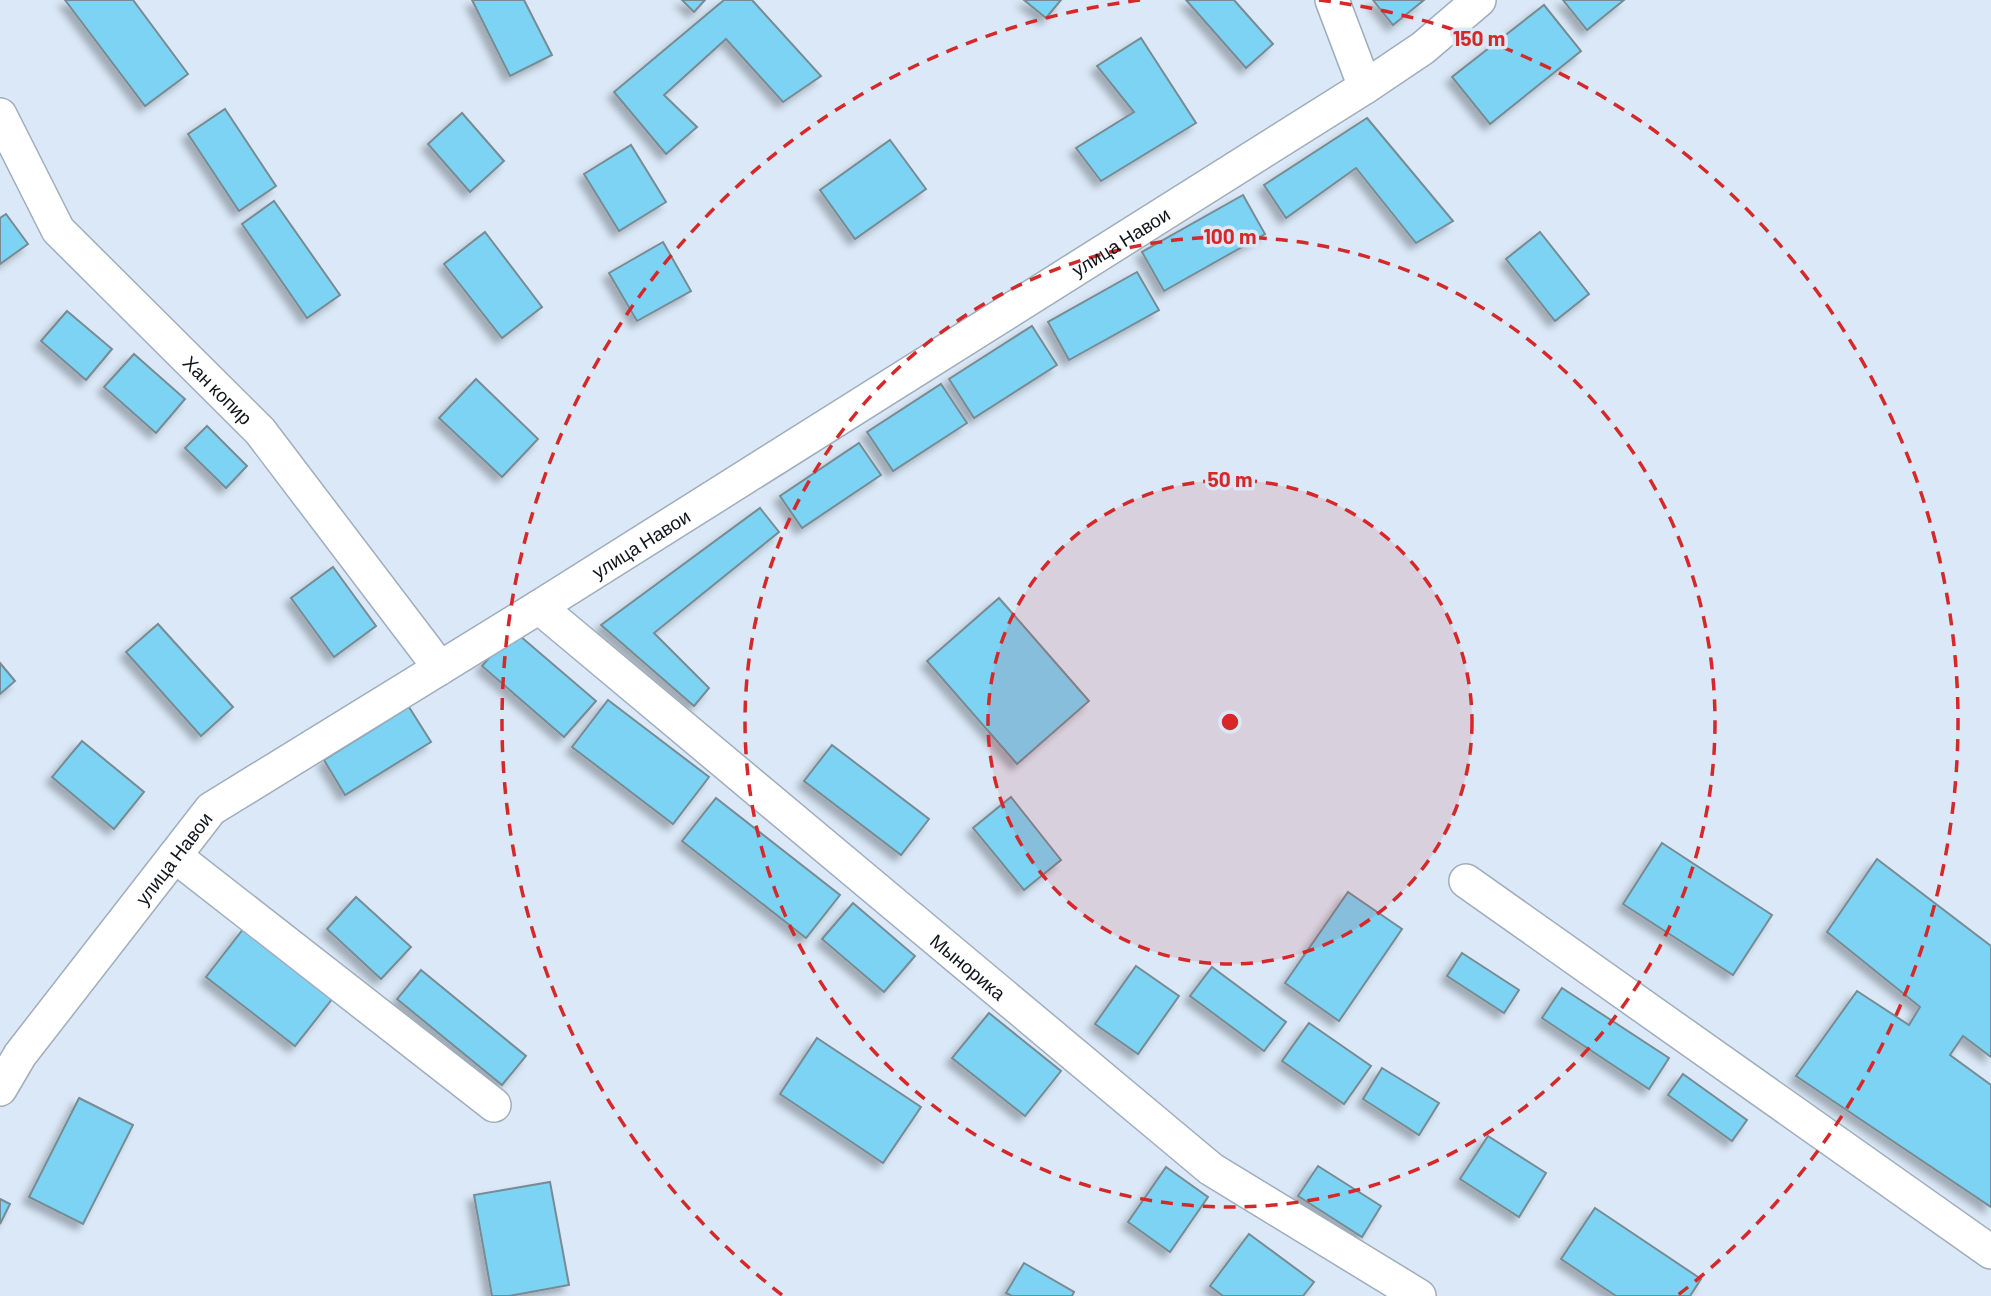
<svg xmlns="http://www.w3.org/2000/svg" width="1991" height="1296" viewBox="0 0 1991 1296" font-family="Barlow,sans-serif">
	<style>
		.building { fill: #7bd3f4; stroke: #788b93; stroke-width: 2; filter: url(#shadow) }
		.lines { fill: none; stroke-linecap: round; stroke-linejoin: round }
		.minor-casing { stroke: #a0adbb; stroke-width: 36 }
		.minor { stroke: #fff; stroke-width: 33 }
		.ring { fill: none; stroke: #d62828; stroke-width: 3.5; stroke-dasharray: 12 9 }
		.labels { text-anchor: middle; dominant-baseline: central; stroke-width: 7; stroke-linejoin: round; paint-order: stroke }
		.street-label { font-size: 19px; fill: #11161b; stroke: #dae8f7 }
		.centre { fill: #d62828; stroke: #dae8f7; stroke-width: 3.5 }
		.ring-label { font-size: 21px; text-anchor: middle; font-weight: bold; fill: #d62828; stroke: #dae8f7; stroke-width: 7; stroke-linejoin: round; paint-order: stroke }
	</style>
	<defs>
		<filter id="shadow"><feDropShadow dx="-6" dy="6" stdDeviation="3.5" flood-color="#0004"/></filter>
	</defs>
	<rect width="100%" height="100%" fill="#dae8f7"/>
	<!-- building -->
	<g class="building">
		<path d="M 65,0 L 133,0 L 188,74 L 145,106 Z"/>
		<path d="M 472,0 L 524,0 L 552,55 L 510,76 Z"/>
		<path d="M 682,0 L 705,0 L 694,12 Z"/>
		<path d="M 724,0 L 752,0 L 821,76 L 783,102 L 726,39 L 664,95 L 697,127 L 666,154 L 614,92 Z"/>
		<path d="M 1024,0 L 1061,0 L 1046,18 Z"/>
		<path d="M 1186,0 L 1234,0 L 1273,44 L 1246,68 Z"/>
		<path d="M 1373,0 L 1424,0 L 1393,25 Z"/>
		<path d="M 1563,0 L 1624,0 L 1587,30 Z"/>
		<path d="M 1544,5 L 1581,51 L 1490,124 L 1452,77 Z"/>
		<path d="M 1141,38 L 1196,123 L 1101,181 L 1076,148 L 1134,112 L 1097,66 Z"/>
		<path d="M 225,109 L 276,186 L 239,211 L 188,134 Z"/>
		<path d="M 462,113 L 504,161 L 470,192 L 428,144 Z"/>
		<path d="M 1367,118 L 1453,221 L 1416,243 L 1356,168 L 1286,218 L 1264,185 Z"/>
		<path d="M 890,140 L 926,189 L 855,239 L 820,190 Z"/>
		<path d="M 631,145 L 666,202 L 619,231 L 584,174 Z"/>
		<path d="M 1243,195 L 1265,234 L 1164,291 L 1142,252 Z"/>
		<path d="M 274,201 L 340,295 L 307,318 L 242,224 Z"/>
		<path d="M 6,214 L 28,244 L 0,264 L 0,218 Z"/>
		<path d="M 485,232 L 542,307 L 502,338 L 444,264 Z"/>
		<path d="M 1540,232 L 1589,294 L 1555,321 L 1506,259 Z"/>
		<path d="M 663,242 L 691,291 L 637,321 L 609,273 Z"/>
		<path d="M 1137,272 L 1159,310 L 1069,360 L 1048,322 Z"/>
		<path d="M 67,311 L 112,349 L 86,380 L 41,341 Z"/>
		<path d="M 1032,326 L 1057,365 L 974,418 L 949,379 Z"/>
		<path d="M 134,354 L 185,399 L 156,433 L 104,387 Z"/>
		<path d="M 476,379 L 538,439 L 502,477 L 439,418 Z"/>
		<path d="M 941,384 L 967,423 L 893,471 L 867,432 Z"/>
		<path d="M 207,426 L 247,466 L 226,488 L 185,448 Z"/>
		<path d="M 859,443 L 881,475 L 802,528 L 780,496 Z"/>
		<path d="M 760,508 L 779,532 L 654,633 L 709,688 L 694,706 L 601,625 Z"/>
		<path d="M 333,567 L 376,626 L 334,657 L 291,598 Z"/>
		<path d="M 999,598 L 1089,701 L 1017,764 L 927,661 Z"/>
		<path d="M 158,624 L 233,707 L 201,736 L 126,652 Z"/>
		<path d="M 513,630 L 596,701 L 564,737 L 482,666 Z"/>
		<path d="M 0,663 L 15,681 L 0,694 Z"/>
		<path d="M 608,700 L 709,777 L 673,824 L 572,747 Z"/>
		<path d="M 409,707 L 431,742 L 345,795 L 324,760 Z"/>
		<path d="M 82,741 L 144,792 L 114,829 L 52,777 Z"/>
		<path d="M 832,745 L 929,819 L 901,855 L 804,781 Z"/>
		<path d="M 1011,797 L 1061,860 L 1024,890 L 973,828 Z"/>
		<path d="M 716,798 L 840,895 L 806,938 L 682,841 Z"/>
		<path d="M 1662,843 L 1772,915 L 1733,975 L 1623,904 Z"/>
		<path d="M 1877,859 L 1991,946 L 1991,1057 L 1963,1036 L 1950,1055 L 1991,1085 L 1991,1207 L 1796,1076 L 1857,991 L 1909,1025 L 1920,1007 L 1827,932 Z"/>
		<path d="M 1348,892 L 1402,929 L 1339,1021 L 1285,983 Z"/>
		<path d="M 356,897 L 411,947 L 381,979 L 327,929 Z"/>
		<path d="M 853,903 L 915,956 L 884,992 L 822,939 Z"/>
		<path d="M 244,928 L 333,998 L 295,1046 L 206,977 Z"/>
		<path d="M 1462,953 L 1519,990 L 1504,1013 L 1447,976 Z"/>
		<path d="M 1136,966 L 1179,996 L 1138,1054 L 1095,1024 Z"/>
		<path d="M 1212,967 L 1286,1022 L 1264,1051 L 1190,996 Z"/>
		<path d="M 421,970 L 526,1056 L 502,1085 L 397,999 Z"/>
		<path d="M 1562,988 L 1669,1058 L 1649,1089 L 1542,1018 Z"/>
		<path d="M 989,1013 L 1061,1071 L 1025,1116 L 952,1058 Z"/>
		<path d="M 1309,1023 L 1371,1066 L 1344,1104 L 1282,1061 Z"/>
		<path d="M 817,1038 L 921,1107 L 883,1163 L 780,1094 Z"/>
		<path d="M 1382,1068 L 1439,1103 L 1419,1135 L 1363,1099 Z"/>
		<path d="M 1683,1074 L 1747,1120 L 1732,1141 L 1668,1095 Z"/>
		<path d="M 79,1098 L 133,1125 L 83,1224 L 29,1197 Z"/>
		<path d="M 1488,1136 L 1546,1173 L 1519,1217 L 1460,1179 Z"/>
		<path d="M 1318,1166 L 1381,1206 L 1362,1237 L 1298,1196 Z"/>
		<path d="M 1166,1167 L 1208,1197 L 1170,1252 L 1128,1222 Z"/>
		<path d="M 550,1182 L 569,1285 L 509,1296 L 492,1296 L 474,1195 Z"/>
		<path d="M 0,1199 L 10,1204 L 0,1224 Z"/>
		<path d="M 1595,1208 L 1701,1279 L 1690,1296 L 1616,1296 L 1561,1259 Z"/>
		<path d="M 1249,1234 L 1314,1282 L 1303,1296 L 1223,1296 L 1210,1286 Z"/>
		<path d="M 1024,1263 L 1074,1292 L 1072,1296 L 1012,1296 L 1006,1293 Z"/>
	</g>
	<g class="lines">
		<defs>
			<g id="minor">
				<path d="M 1332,0 L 1365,87"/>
				<path id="s1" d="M 0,115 L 58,230 L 260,431 L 440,668"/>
				<path id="s2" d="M 539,607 L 1211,1169 L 1419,1296"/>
				<path d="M 175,856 L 494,1105"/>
				<path d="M 1466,881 L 1991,1252"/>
				<path id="s3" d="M 0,1089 L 20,1055 L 211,809 L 539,607 L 1365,87 L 1423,48 L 1479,0"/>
			</g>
		</defs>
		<!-- minor casing -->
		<use href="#minor" class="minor-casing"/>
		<!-- minor -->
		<use href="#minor" class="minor"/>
	</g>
	<!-- distance rings -->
	<circle cx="1230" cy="722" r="242" fill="#d62828" fill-opacity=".12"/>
	<g class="ring">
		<circle cx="1230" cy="722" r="242"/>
		<circle cx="1230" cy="722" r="485"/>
		<path d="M782 1295A727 727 0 0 1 1141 0M1319 0A727 727 0 0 1 1678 1295"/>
	</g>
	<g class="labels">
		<!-- street labels -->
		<g class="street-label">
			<text stroke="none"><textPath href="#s3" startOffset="1423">улица Навои</textPath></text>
			<text stroke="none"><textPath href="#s1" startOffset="355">Хан копир</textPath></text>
			<text stroke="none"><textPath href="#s3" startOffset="856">улица Навои</textPath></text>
			<text stroke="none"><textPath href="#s3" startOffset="289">улица Навои</textPath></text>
			<text stroke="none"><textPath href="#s2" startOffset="560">Мынорика</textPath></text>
		</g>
	</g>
	<circle cx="1230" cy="722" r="10" class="centre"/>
	<g class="ring-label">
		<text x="1479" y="46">150 m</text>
		<text x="1230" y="244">100 m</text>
		<text x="1230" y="487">50 m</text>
	</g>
</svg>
